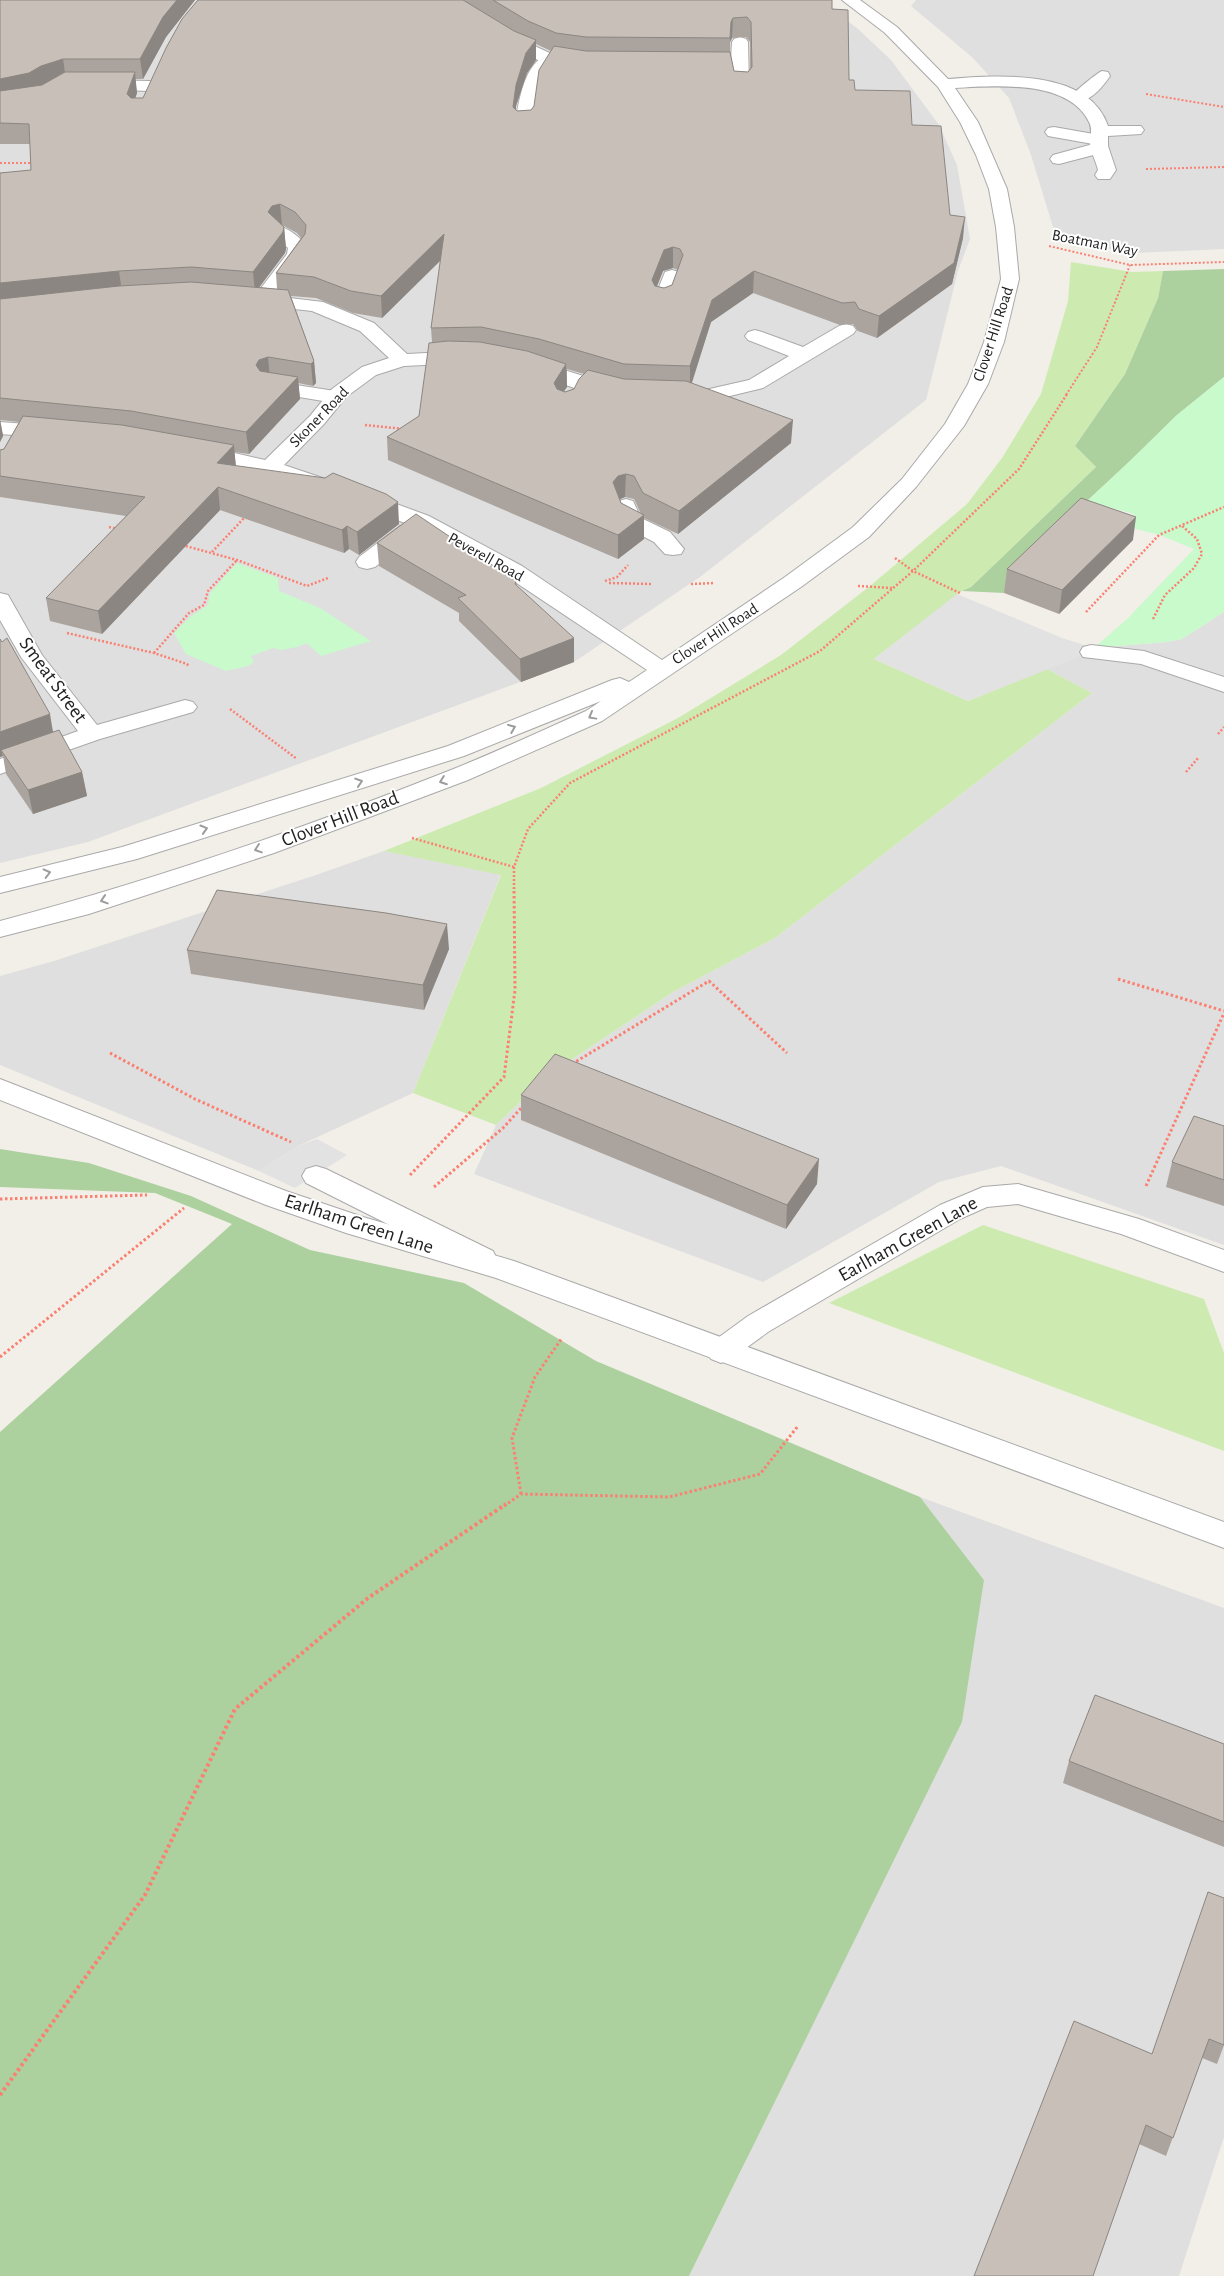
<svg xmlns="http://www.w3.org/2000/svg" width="1224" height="2276" viewBox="0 0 1224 2276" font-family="'Alegreya Sans',sans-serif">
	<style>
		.residential { fill: #e0dfdf }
		.grass { fill: #cdebb0 }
		.forest { fill: #add19e }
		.park { fill: #c8facc }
		.parking { fill: #e2e2e2 }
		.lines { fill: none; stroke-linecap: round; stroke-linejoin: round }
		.service-casing { stroke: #a9a9a9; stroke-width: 2 }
		.minor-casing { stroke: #a9a9a9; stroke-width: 2 }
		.tertiary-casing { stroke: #a9a9a9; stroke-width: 2 }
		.path-far3 { stroke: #fa8072; stroke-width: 2; stroke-dasharray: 2 2; stroke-linecap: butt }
		.path-far2 { stroke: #fa8072; stroke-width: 2.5; stroke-dasharray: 2 2; stroke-linecap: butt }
		.path-far1 { stroke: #fa8072; stroke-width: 3; stroke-dasharray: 2.5 2.5; stroke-linecap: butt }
		.path { stroke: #fa8072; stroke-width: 4; stroke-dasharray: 3 3; stroke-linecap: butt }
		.service { fill: #fff; fill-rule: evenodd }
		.minor { fill: #fff; fill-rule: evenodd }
		.tertiary { fill: #fff; fill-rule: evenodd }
		.wall { fill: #aba49e; fill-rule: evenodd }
		.shaded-wall { fill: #8b8681 }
		.building { fill: #c7bfb8; stroke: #8b8681; fill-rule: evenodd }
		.oneway { stroke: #9c9c9c }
		.labels { text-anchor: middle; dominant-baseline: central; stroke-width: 4; stroke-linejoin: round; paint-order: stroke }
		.far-street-label { font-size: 16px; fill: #222; stroke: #fff }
		.street-label { font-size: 20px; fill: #222; stroke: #fff }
	</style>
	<rect width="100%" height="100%" fill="#f2efe9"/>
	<!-- residential -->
	<g class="residential">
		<path d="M 0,0 L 820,0 L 858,29 L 891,60 L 939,125 L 957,165 L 970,239 L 958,271 L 926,400 L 700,577 L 574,662 L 88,842 L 0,863 Z"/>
		<path d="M 916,0 L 1224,0 L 1224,249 L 1134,253 L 1057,240 L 1031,155 L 1009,98 L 973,58 L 911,6 Z"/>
		<path d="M 1224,612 L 1224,1245 L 1001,1166 L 939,1182 L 763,1282 L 474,1174 L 496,1125 L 550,1074 L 673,992 L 775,938 L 1092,693 L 1047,669 L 1090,652 L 1094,648 L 1166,642 L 1182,639 Z"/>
		<path d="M 384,851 L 501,874 L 413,1093 L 298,1146 L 259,1171 L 0,1065 L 0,976 L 54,961 L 316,875 Z"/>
		<path d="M 920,1497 L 1224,1608 L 1224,2137 L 1179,2276 L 689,2276 L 744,2165 L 984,1580 Z"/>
	</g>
	<!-- grass -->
	<g class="grass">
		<path d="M 1071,262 L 1132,272 L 1163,271 L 1158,298 L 1125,374 L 1075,446 L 1096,467 L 971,587 L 962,591 L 874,659 L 968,701 L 1047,669 L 1092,693 L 775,938 L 673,992 L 550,1074 L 496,1125 L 413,1093 L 501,875 L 384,851 L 541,788 L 678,718 L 781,655 L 870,586 L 967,504 L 1002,458 L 1041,394 L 1068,301 Z"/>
		<path d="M 983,1225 L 1204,1299 L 1224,1353 L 1224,1451 L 829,1303 Z"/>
	</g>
	<!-- forest -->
	<g class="forest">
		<path d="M 1224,269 L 1224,377 L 1177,415 L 1130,461 L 1087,501 L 1078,521 L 1004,593 L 962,591 L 971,587 L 1096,467 L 1075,446 L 1125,374 L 1158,298 L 1163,271 Z"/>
		<path d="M 0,1149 L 89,1163 L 191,1196 L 310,1250 L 464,1283 L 596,1361 L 920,1497 L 984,1580 L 962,1722 L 689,2276 L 0,2276 L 0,1432 L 232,1224 L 155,1193 L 0,1187 Z"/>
	</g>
	<!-- park -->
	<g class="park">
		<path d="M 1224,377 L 1224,612 L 1182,639 L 1166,642 L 1094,648 L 1127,619 L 1194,549 L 1159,535 L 1125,526 L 1134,514 L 1087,501 L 1130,461 L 1177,415 Z"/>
		<path d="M 237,563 L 278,578 L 279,591 L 320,608 L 371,641 L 321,656 L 307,643 L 297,647 L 282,650 L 273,648 L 251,656 L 254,662 L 248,666 L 226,671 L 186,654 L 174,633 L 190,617 L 208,605 L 210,593 Z"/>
	</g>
	<!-- parking -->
	<g class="parking">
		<path d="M 957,594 L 1062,638 L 1094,648 L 1091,652 L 968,701 L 874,659 Z"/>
		<path d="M 317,1139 L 347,1155 L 295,1188 L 259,1171 L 298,1146 Z"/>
	</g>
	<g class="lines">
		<defs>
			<g id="service">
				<path d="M 550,54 L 556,55 L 558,59 L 545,76 L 538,90 L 533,126 L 530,130 L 518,130 L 515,126 C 518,104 524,60 550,54 Z"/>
				<path d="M 1102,71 L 1108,72 L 1110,76 C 1102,88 1088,105 1072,101 L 1070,97 C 1073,93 1098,72 1102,71 Z"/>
				<path d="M 1054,127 L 1105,136 L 1108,140 L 1104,144 L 1108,148 L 1105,152 L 1059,164 L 1053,163 L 1050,159 L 1053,155 L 1093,144 L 1048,136 L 1045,132 L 1048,128 Z"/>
				<path d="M 281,227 C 291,230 301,238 306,246 L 305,254 L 269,304 L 262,306 L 255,304 L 252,300 L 287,254 L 288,248 L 272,233 L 275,229 Z"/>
				<path d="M 672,270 L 679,272 L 681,276 L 670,306 L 663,308 L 656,306 L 653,302 L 665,272 Z"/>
				<path d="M 270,381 L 335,391 L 342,393 L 345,397 L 342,401 L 335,403 L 263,391 L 260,387 L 263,383 Z"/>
				<path d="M 626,499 L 633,501 L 641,518 L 670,532 L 684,549 L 681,554 L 673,555 L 665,554 L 654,542 L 623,526 L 615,505 L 619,501 Z"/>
				<path d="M 408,525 L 416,526 L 419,531 L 416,536 L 375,567 L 367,569 L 359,567 L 356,562 L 359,557 L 400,526 Z"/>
				<path d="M 316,1166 L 326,1169 L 493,1251 L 497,1259 L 493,1267 L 483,1270 L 473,1267 L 306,1183 L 302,1176 L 306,1169 Z"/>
			</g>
			<g id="minor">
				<path d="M 438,0 L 457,0 L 528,43 L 554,55 L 589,60 L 591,64 L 589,68 L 583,69 L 544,63 L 516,49 L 440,3 Z"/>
				<path d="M 842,0 L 860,0 L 897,27 L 948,79 C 996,75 1089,68 1108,126 L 1141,126 L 1144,130 L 1141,134 L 1108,136 L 1108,146 L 1116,170 L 1110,179 L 1098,179 L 1095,175 L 1098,170 C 1096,161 1091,153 1090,144 C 1090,137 1093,129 1089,122 C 1068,79 995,86 955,88 L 978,122 L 1007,189 L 1014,227 L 1019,279 L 1004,342 L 988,384 L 964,426 L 916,487 L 869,537 L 801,587 L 602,721 L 468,780 L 274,853 L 89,914 L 0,937 L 0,921 C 152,881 305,828 451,770 C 496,752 541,731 586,711 L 601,701 L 464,756 L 137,859 L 0,893 L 0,877 L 122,847 L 448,746 L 612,680 L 620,678 L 629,682 L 647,670 L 506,576 L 413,526 L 281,477 L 193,455 L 190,451 L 193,447 L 200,445 L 265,460 L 310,416 L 332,389 L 362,367 L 389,358 L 360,331 L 312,311 L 249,304 L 246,300 L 249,296 L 256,294 L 323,302 L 374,323 L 407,354 L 465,351 L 472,353 L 475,357 L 472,361 L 465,363 L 404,366 L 376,375 L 346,397 L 324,424 L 284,465 L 364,492 L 429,516 L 522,566 L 662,660 L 785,577 L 853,527 L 902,479 L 945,424 L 968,384 L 984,342 L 1001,279 L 996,227 L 989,189 L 976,155 L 960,122 L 938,87 L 885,33 Z"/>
				<path d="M 740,37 L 746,39 L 748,42 L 749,87 L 747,91 L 735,91 L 733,87 L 731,70 L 690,69 L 688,65 L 690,61 L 731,60 L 732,42 L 734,39 Z"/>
				<path d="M 100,80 L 149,81 L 155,82 L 157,86 L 155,90 L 149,91 L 94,89 L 92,85 L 94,81 Z"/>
				<path d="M 846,324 L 853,326 L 856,330 L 853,334 L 763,388 L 705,402 L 673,401 L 670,397 L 673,393 L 705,390 L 749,380 L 789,356 L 748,340 L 745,336 L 748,332 L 755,330 L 762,332 L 803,347 L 839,326 Z"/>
				<path d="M 532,360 L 622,388 L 625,392 L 622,396 C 602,401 547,378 525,370 L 522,366 L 525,362 Z"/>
				<path d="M 0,422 L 53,426 L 60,428 L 63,432 L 60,436 L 53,438 L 0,434 Z"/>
				<path d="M 0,593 L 8,595 L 42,655 L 97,725 L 185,700 L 193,702 L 197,707 L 193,712 L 100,739 L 0,774 L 0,759 L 78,731 L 21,657 L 0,620 Z"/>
				<path d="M 1091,645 L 1144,651 L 1224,677 L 1224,692 L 1141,664 L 1083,657 L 1080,652 L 1083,647 Z"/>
				<path d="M 1018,1184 L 1139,1219 L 1224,1250 L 1224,1272 L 1121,1234 L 1018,1204 L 987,1207 L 960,1219 L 768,1332 L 731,1359 L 721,1363 L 711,1359 L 706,1351 L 711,1343 L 748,1316 L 940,1205 L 983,1187 Z"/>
			</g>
			<path id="tertiary" d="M 0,1079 L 286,1191 L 363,1217 L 514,1261 L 1224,1522 L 1224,1548 L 496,1278 L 346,1233 L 266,1205 L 0,1100 Z"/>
		</defs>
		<!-- service casing -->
		<use href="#service" class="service-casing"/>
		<!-- minor casing -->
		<use href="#minor" class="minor-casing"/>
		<!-- tertiary casing -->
		<use href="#tertiary" class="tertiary-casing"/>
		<!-- path-far3 -->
		<g class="path-far3">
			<path d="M 1146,94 L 1224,107"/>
			<path d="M 0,163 L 35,163"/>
			<path d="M 1146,169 L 1224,167"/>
			<path d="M 1049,246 L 1130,265 L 1224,262"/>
			<path d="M 1066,395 L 1097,347 L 1130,265"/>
		</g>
		<!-- path-far2 -->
		<g class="path-far2">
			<path d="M 365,425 L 404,429"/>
			<path d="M 109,527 L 118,529"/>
			<path d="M 182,545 L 237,560 L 307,586 L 328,578"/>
			<path d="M 212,552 L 246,516"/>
			<path d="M 895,558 L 913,571 L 960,593"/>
			<path d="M 605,581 L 617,577 L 628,565"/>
			<path d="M 609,583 L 652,584"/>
			<path d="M 691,584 L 715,583"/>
			<path d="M 858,586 L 892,588"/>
			<path d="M 1086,612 L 1159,535 L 1224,507"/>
			<path d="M 1153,619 L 1165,595 L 1194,568 L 1202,554 L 1197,539 L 1181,525"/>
			<path d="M 67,633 L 154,653 L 187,664 L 189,667"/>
			<path d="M 154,653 L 189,613 L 204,605 L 208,591 L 237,560"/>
			<path d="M 230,709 L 297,759"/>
			<path d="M 1218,734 L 1224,727"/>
			<path d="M 1186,772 L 1199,757"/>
			<path d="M 412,838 L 514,867"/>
			<path d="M 514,889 L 514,867 L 528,829 L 570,783 L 820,651 L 913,571 L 1019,469 L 1067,394"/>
		</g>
		<!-- path-far1 -->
		<g class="path-far1">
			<path d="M 1118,979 L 1224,1011"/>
			<path d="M 110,1053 L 195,1099 L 291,1142"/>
			<path d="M 572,1064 L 709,981 L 787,1053"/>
			<path d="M 410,1175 L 504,1077 L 515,990 L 514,888"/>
			<path d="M 1146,1186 L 1224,1013"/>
			<path d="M 434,1187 L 503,1128 L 524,1105"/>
			<path d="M 0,1199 L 147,1195"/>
			<path d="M 0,1357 L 184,1208"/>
			<path d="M 521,1494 L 512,1438 L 535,1377 L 562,1338"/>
			<path d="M 504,1506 L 521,1494 L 669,1497 L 760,1474 L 798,1426"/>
		</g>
		<!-- path -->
		<path class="path" d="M 0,2095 L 145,1895 L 235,1709 L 368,1598 L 506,1504"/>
		<!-- service -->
		<use href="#service" class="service"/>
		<!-- minor -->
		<use href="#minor" class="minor"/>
		<!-- tertiary -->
		<use href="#tertiary" class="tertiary"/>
	</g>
	<!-- wall -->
	<g class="wall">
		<path d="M 0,0 L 195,0 L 166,37 L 143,79 L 135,79 L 137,93 L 135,98 L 143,98 L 198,0 L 832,0 L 832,9 L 849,80 L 855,90 L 912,125 L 950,215 L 963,238 L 952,284 L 877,338 L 858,331 L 853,324 L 840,325 L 753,293 L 711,322 L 691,383 L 791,443 L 678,534 L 644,518 L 644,539 L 618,559 L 388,460 L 387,437 L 419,416 L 432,342 L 431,328 L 441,260 L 382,318 L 353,313 L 316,298 L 291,296 L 314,361 L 316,383 L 313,386 L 298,383 L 300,399 L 249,454 L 234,452 L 236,466 L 399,524 L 359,555 L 349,549 L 344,553 L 220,510 L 102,634 L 50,621 L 46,598 L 126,516 L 0,497 L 0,450 L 4,449 L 19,422 L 0,420 L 3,436 L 0,442 L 0,173 L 31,170 L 30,144 L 0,144 ZM 746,37 L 750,42 L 750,68 L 748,72 L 734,71 L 730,52 L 730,42 L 732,38 ZM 536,44 L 551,51 L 534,106 L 531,110 L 517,111 L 516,110 L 516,106 L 527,73 L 536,60 ZM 282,225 L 297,233 L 301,238 L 276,273 L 277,289 L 259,287 L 285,253 L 286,249 L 284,227 ZM 673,268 L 678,270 L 672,285 L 664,288 L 657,286 L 663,271 ZM 567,369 L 584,374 L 574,389 L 565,392 L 564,391 L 567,387 ZM 625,497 L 634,499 L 641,514 L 621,503 L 620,499 Z"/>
		<path d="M 1133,540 L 1059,614 L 1004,593 L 1007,569 Z"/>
		<path d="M 377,543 L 516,581 L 517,586 L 574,662 L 521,682 L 459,621 L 459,613 L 379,566 Z"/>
		<path d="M 0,639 L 53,732 L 82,772 L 87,796 L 33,814 L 6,774 L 3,756 L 0,757 Z"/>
		<path d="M 449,949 L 424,1010 L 191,974 L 187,950 Z"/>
		<path d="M 521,1095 L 817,1184 L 786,1229 L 521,1120 Z"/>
		<path d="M 1224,1126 L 1224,1206 L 1166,1187 L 1172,1162 Z"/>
		<path d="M 1224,1744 L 1224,1847 L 1063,1783 L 1069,1761 Z"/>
		<path d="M 1208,1892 L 1224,2045 L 1217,2064 L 1202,2058 L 1166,2156 L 1139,2144 Z"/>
	</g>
	<!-- shaded-wall -->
	<g class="shaded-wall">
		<path d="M 177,0 L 195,0 L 166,37 L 143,79 L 140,59 L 163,17 Z"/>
		<path d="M 733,18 L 732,38 L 730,42 L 729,58 L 731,22 Z"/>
		<path d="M 536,40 L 536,60 L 527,73 L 516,106 L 514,127 L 513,107 L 516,85 L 526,53 Z"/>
		<path d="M 63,59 L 66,79 L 0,100 L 0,79 Z"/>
		<path d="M 135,72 L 137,93 L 130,114 L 127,94 Z"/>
		<path d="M 280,204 L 282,225 L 268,212 L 272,206 Z"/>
		<path d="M 965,217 L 963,238 L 952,284 L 877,338 L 879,316 Z"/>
		<path d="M 284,227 L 286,249 L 285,253 L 255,293 L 253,272 Z"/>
		<path d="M 444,234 L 445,256 L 382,318 L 381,296 Z"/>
		<path d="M 673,247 L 673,268 L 663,271 L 651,301 L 652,280 L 664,250 Z"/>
		<path d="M 119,271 L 122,292 L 0,305 L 0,283 Z"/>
		<path d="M 754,271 L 753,293 L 711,322 L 690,389 L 690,366 L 712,300 Z"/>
		<path d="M 268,357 L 270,379 L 262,382 L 256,365 L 259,360 Z"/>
		<path d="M 314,361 L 316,383 L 313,386 L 311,364 Z"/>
		<path d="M 566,364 L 567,387 L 554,406 L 554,383 Z"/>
		<path d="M 298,377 L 300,399 L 249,454 L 246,432 Z"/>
		<path d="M 0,419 L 3,436 L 0,442 Z"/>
		<path d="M 793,420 L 791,443 L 678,534 L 679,511 Z"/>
		<path d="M 234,445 L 236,468 L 217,463 Z"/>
		<path d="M 626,474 L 625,497 L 618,500 L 613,482 L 618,476 Z"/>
		<path d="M 218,487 L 220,510 L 102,634 L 98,611 Z"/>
		<path d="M 398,502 L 399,524 L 359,555 L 357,532 Z"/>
		<path d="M 644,515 L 644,539 L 618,559 L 618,535 Z"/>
		<path d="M 1136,517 L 1133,540 L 1059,614 L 1062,590 Z"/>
		<path d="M 347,526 L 349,549 L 344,553 L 342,530 Z"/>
		<path d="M 574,638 L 574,662 L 521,682 L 520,659 Z"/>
		<path d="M 50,714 L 54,738 L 1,750 L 3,756 L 0,757 L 0,732 Z"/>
		<path d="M 82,772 L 87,796 L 33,814 L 28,790 Z"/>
		<path d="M 447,924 L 449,949 L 424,1010 L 423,985 Z"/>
		<path d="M 819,1159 L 817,1184 L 786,1229 L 787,1205 Z"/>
	</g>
	<!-- building -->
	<g class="building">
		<path d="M 0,0 L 177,0 L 163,17 L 140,59 L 63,59 L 41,66 L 29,73 L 0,79 Z"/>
		<path d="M 198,0 L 463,0 L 514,31 L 536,40 L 526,53 L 516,85 L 513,107 L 517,111 L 531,110 L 534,106 L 539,70 L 554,46 L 586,51 L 730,52 L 734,71 L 748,72 L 752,67 L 751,22 L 747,17 L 733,18 L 731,22 L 730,38 L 586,37 L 556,33 L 528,21 L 493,0 L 832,0 L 832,9 L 848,10 L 849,80 L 854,80 L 855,90 L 910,91 L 912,125 L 941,126 L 950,215 L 965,217 L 954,263 L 879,316 L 859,309 L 855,302 L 842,303 L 754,271 L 712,300 L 690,366 L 624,364 L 539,339 L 481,327 L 431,328 L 444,234 L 381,296 L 351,291 L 314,277 L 276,273 L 305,234 L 306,225 L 295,212 L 280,204 L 272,206 L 268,212 L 284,227 L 283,232 L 253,272 L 191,267 L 119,271 L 0,283 L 0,173 L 31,170 L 29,124 L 0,123 L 0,91 L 42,85 L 65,72 L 135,72 L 127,94 L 131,98 L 143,98 L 166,48 L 182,19 ZM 673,247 L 680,249 L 683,255 L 672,285 L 664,288 L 655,286 L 652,280 L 664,250 Z"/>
		<path d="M 191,282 L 288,290 L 314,361 L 311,364 L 268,357 L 259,360 L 256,365 L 260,371 L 298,377 L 246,432 L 131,411 L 0,398 L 0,299 L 119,286 Z"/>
		<path d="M 448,341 L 480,342 L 527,351 L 566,364 L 554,383 L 557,389 L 565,392 L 574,389 L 579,379 L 588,370 L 624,379 L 686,381 L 793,420 L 679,511 L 643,493 L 634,476 L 626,474 L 618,476 L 613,482 L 621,503 L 644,515 L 618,535 L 387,437 L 419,416 L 429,343 Z"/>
		<path d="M 23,416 L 122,425 L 234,445 L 217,463 L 325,478 L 333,473 L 386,494 L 398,502 L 357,532 L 347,526 L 342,530 L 218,487 L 98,611 L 46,598 L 145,497 L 0,476 L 0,450 L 4,449 Z"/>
		<path d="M 1081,498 L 1136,517 L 1062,590 L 1007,569 Z"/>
		<path d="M 416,514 L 516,581 L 515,584 L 574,638 L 520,659 L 458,598 L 466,595 L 377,543 Z"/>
		<path d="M 7,638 L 50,714 L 0,732 L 0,639 L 2,642 Z"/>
		<path d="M 59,730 L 82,772 L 28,790 L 1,750 Z"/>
		<path d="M 217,890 L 386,913 L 447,924 L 423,985 L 187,950 Z"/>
		<path d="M 555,1054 L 819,1159 L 787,1205 L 521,1095 Z"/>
		<path d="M 1194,1116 L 1224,1126 L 1224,1180 L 1172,1162 Z"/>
		<path d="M 1095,1695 L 1224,1744 L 1224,1822 L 1069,1761 Z"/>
		<path d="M 1208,1892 L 1224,1898 L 1224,2045 L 1209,2039 L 1173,2138 L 1146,2125 L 1093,2276 L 974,2276 L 1074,2021 L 1152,2054 Z"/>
	</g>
	<!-- one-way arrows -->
	<defs><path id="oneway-chevron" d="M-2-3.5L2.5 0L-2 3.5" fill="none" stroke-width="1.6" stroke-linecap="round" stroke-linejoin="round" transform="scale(1.25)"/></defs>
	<g class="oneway">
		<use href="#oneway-chevron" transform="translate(592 716) rotate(151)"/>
		<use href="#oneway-chevron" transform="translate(512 728) rotate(-22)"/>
		<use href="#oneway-chevron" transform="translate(443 781) rotate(160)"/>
		<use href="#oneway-chevron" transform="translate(359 782) rotate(-18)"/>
		<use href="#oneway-chevron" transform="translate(204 829) rotate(-17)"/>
		<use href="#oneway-chevron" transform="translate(258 849) rotate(161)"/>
		<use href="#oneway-chevron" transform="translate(47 873) rotate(-14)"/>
		<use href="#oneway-chevron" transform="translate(104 900) rotate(162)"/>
	</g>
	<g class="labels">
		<!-- far-street labels -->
		<g class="far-street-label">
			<text transform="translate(1095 243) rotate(11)">Boatman Way</text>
			<text transform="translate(993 334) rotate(-72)">Clover Hill Road</text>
			<text transform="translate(319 417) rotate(-46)">Skoner Road</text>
			<text transform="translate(486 557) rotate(29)">Peverell Road</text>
			<text transform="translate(715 634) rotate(-33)">Clover Hill Road</text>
		</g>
		<!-- street labels -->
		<g class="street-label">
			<text transform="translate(53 680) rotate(54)">Smeat Street</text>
			<text transform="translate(340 819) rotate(-21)">Clover Hill Road</text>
			<text transform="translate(359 1224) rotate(18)">Earlham Green Lane</text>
			<text transform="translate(908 1239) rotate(-29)">Earlham Green Lane</text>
		</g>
	</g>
</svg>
